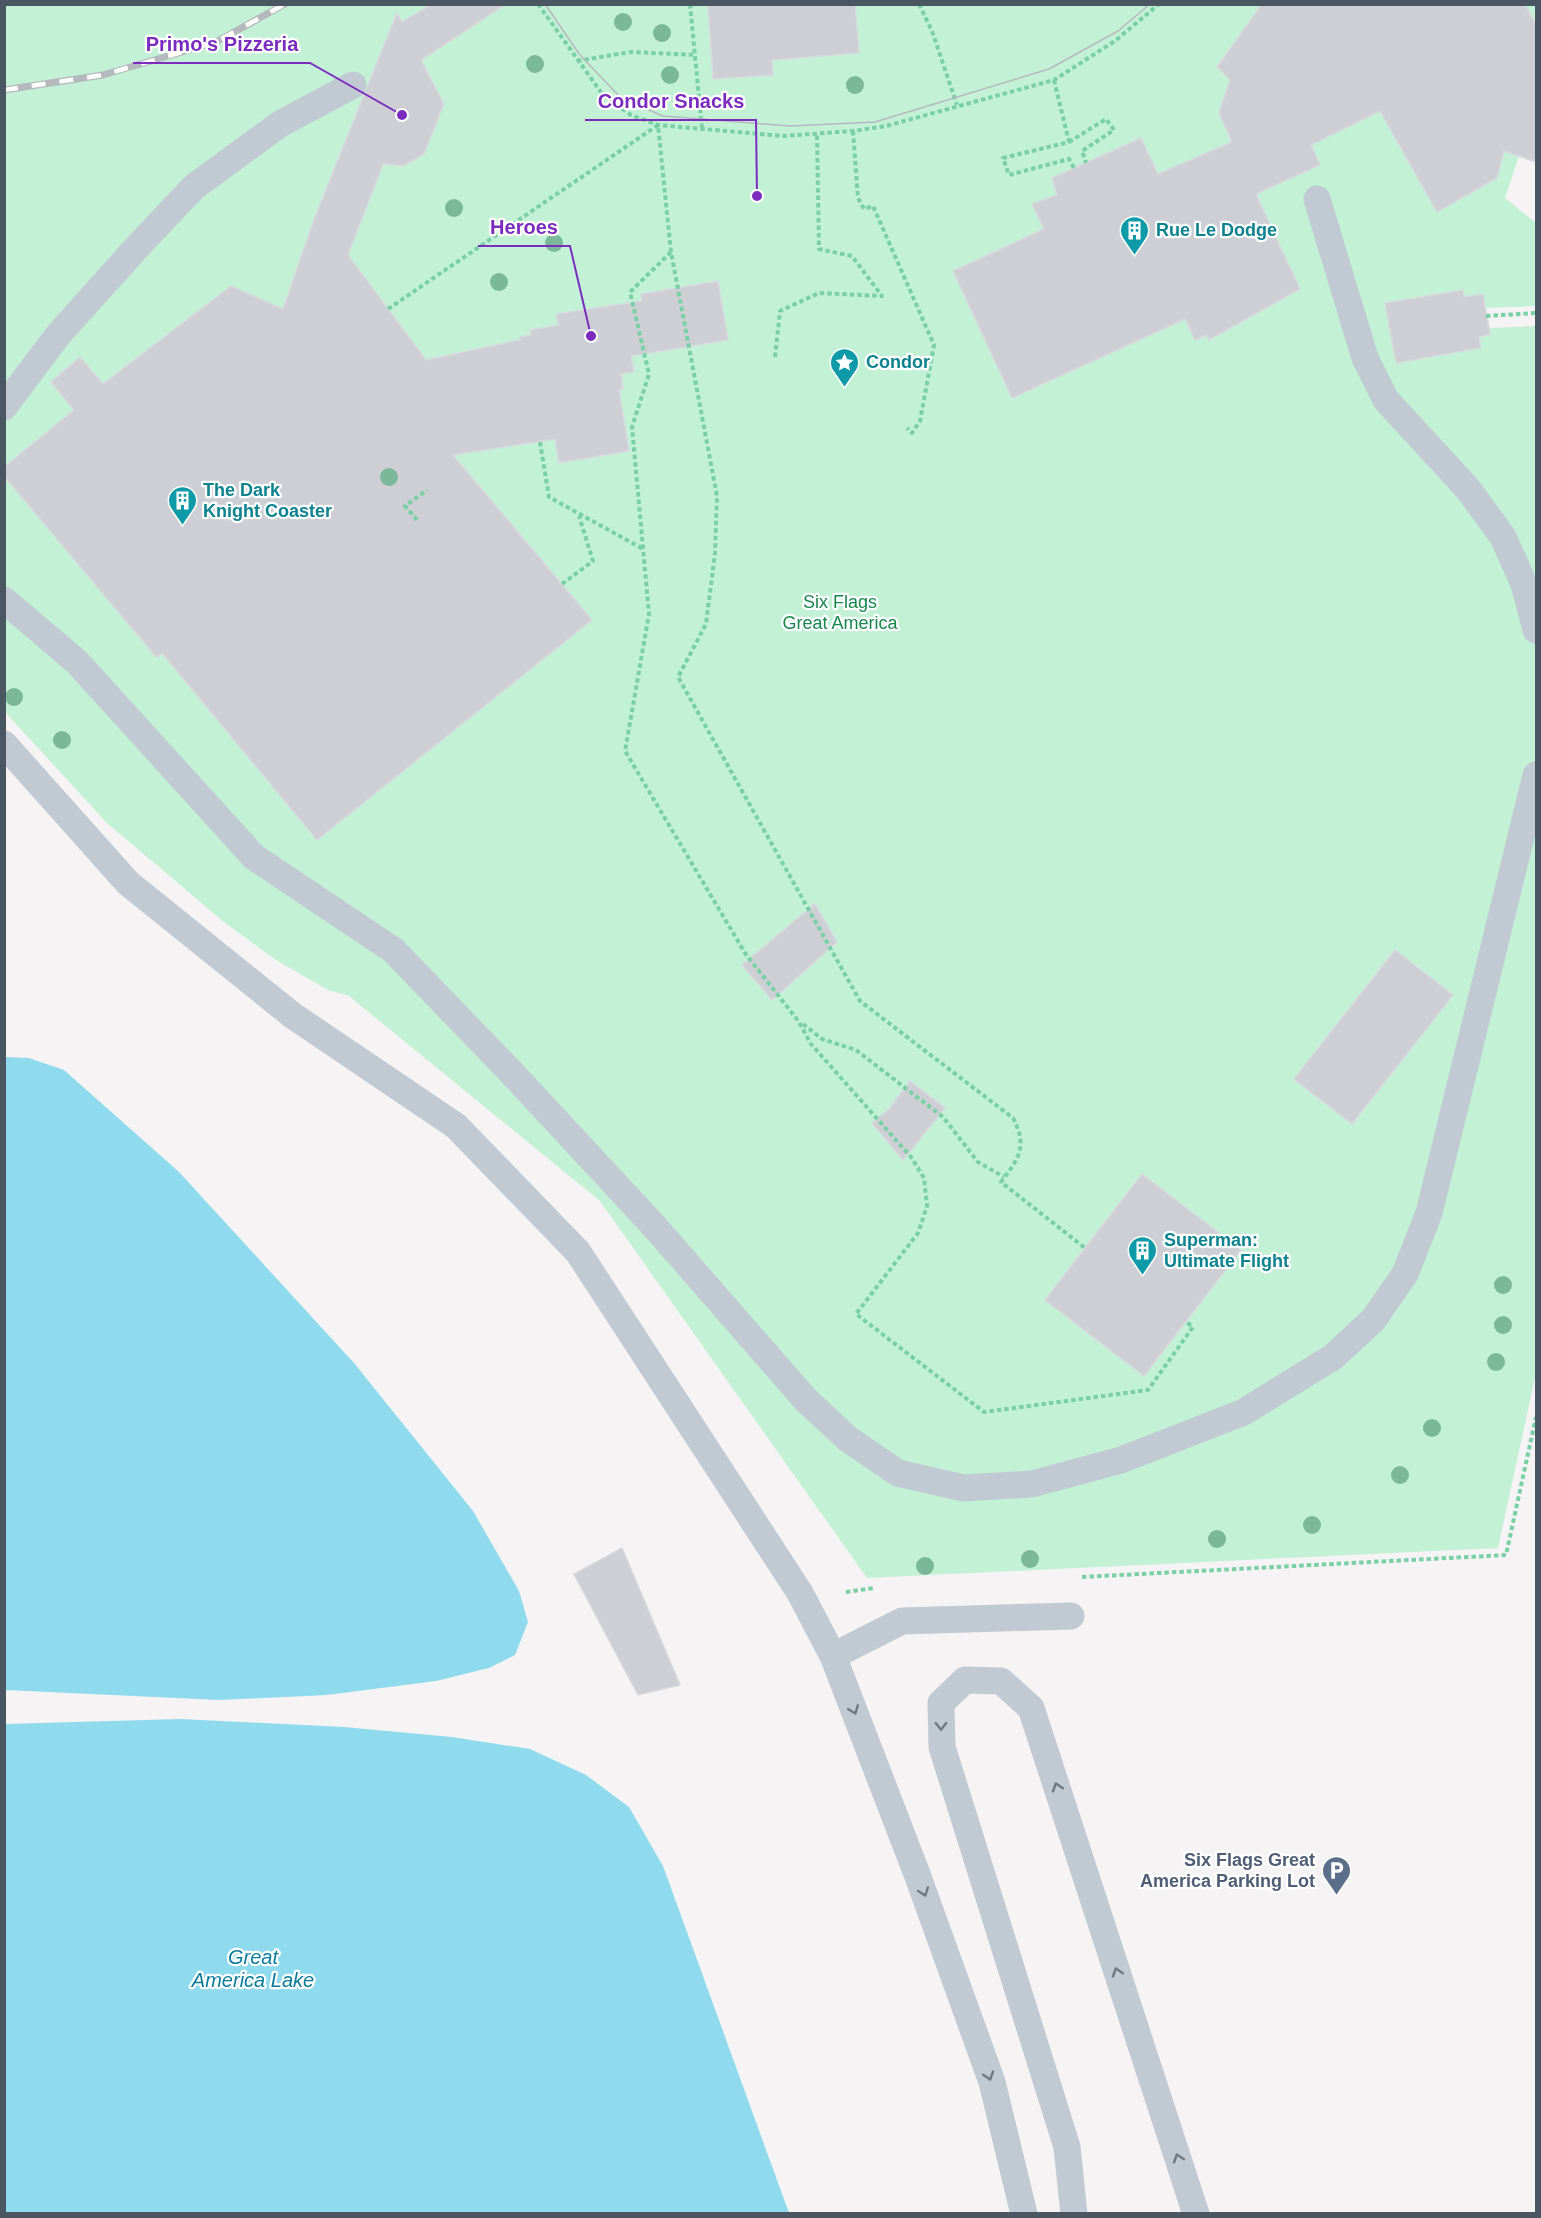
<svg xmlns="http://www.w3.org/2000/svg" width="1541" height="2218" viewBox="0 0 1541 2218" font-family="Arial,sans-serif">
	<style>
		.green { fill: #c3f1d5 }
		.water { fill: #90daee }
		.building { fill: #cdcfd5; stroke: #d7d9de; stroke-width: 1.5 }
		.lines { fill: none; stroke-linecap: round; stroke-linejoin: round }
		.path { stroke: #7ad0a6; stroke-width: 4; stroke-dasharray: 4.5 3; stroke-linecap: butt }
		.lane { stroke: #c1cad2; stroke-width: 27 }
		.tram { stroke: #b5b8bd; stroke-width: 1.5 }
		.rail-casing { stroke: #b5b8bd; stroke-width: 7 }
		.rail { stroke: #fff; stroke-width: 4.5; stroke-dasharray: 14; stroke-linecap: butt }
		.tree { fill: #7bb799 }
		.oneway { stroke: #6e7983 }
		.labels { text-anchor: middle; dominant-baseline: central; stroke-width: 4.5; stroke-linejoin: round; paint-order: stroke }
		.culture-label { font-size: 18px; font-weight: bold; fill: #0d838f; stroke: #fff; text-anchor: start }
		.park-label { font-size: 18px; fill: #17864f; stroke: #fff }
		.service-label { font-size: 18px; font-weight: bold; fill: #4e5e75; stroke: #fff; text-anchor: end }
		.water-label { font-size: 20px; font-style: italic; fill: #0c7c9b; stroke: #fff }
		.leader { fill: none; stroke: #7b2cbf; stroke-width: 2 }
		.callout-dot { fill: #7b2cbf; stroke: #fff; stroke-width: 2 }
		.callout-label { font-size: 20px; text-anchor: middle; font-weight: bold; fill: #7b2cbf; stroke: #fff; stroke-width: 4.5; stroke-linejoin: round; paint-order: stroke }
	</style>
	<rect width="100%" height="100%" fill="#f5f3f3"/>
	<!-- green -->
	<path class="green" d="M 5,5 L 1536,5 L 1536,162 L 1519,156 L 1505,198 L 1536,223 L 1536,306 L 1485,308 L 1482,294 L 1464,297 L 1462,290 L 1385,303 L 1396,363 L 1481,348 L 1479,337 L 1489,335 L 1488,328 L 1536,326 L 1536,1373 L 1498,1548 L 867,1578 L 600,1201 L 349,996 L 328,990 L 276,960 L 224,922 L 107,823 L 5,712 Z"/>
	<!-- water -->
	<g class="water">
		<path d="M 5,1057 L 29,1058 L 64,1070 L 179,1172 L 354,1363 L 473,1511 L 519,1591 L 528,1622 L 515,1655 L 489,1668 L 436,1681 L 327,1695 L 219,1700 L 5,1690 Z"/>
		<path d="M 181,1719 L 344,1727 L 452,1737 L 530,1749 L 586,1775 L 629,1807 L 663,1866 L 789,2213 L 5,2213 L 5,1724 Z"/>
	</g>
	<!-- building -->
	<g class="building">
		<path d="M 432,4 L 506,4 L 421,60 L 444,104 L 424,154 L 404,166 L 383,164 L 348,255 L 426,360 L 520,340 L 520,337 L 531,335 L 530,330 L 559,325 L 556,314 L 642,301 L 641,294 L 718,281 L 728,340 L 631,356 L 634,372 L 621,374 L 623,389 L 619,390 L 629,451 L 559,463 L 555,439 L 453,455 L 592,620 L 317,840 L 162,653 L 157,658 L 4,476 L 4,467 L 74,410 L 51,382 L 80,357 L 103,384 L 231,286 L 283,309 L 315,217 L 397,13 L 402,22 Z"/>
		<path d="M 708,4 L 855,4 L 859,53 L 772,60 L 773,75 L 713,79 Z"/>
		<path d="M 1262,4 L 1525,4 L 1536,25 L 1536,162 L 1504,151 L 1497,178 L 1437,212 L 1380,111 L 1311,145 L 1320,165 L 1256,194 L 1300,289 L 1209,340 L 1207,335 L 1195,340 L 1185,319 L 1012,398 L 953,271 L 1044,229 L 1032,204 L 1057,195 L 1052,178 L 1141,138 L 1158,174 L 1232,142 L 1219,113 L 1230,80 L 1217,67 Z"/>
		<path d="M 1463,290 L 1464,297 L 1483,294 L 1490,334 L 1479,337 L 1481,348 L 1396,363 L 1385,303 Z"/>
		<path d="M 815,904 L 837,942 L 772,1000 L 742,965 Z"/>
		<path d="M 1395,950 L 1453,995 L 1352,1124 L 1294,1079 Z"/>
		<path d="M 910,1081 L 945,1108 L 903,1160 L 872,1123 L 889,1109 Z"/>
		<path d="M 1142,1174 L 1241,1250 L 1144,1376 L 1045,1300 Z"/>
		<path d="M 622,1548 L 680,1685 L 638,1695 L 574,1574 Z"/>
	</g>
	<g class="lines">
		<!-- path -->
		<g class="path">
			<path d="M 538,4 L 603,95 L 631,115 L 658,125 L 783,136 L 853,131 L 886,126 L 1054,80 L 1115,41 L 1159,4"/>
			<path d="M 690,4 L 702,129"/>
			<path d="M 919,4 L 932,31 L 957,105"/>
			<path d="M 577,61 L 631,52 L 696,55"/>
			<path d="M 1054,80 L 1069,142 L 1003,158 L 1009,175 L 1069,159 L 1074,168"/>
			<path d="M 853,131 L 858,198 L 864,209 L 873,206 L 934,345 L 920,421 L 912,433 L 907,428"/>
			<path d="M 1069,142 L 1106,119 L 1114,130 L 1082,151 L 1086,163"/>
			<path d="M 671,252 L 630,292 L 649,374 L 632,427 L 649,614 L 625,751 L 745,953 L 799,1022 L 811,1044 L 911,1157 L 924,1178 L 927,1206 L 918,1233 L 856,1314 L 984,1412 L 1148,1390 L 1193,1327 L 1186,1322"/>
			<path d="M 388,309 L 658,125 L 671,252 L 717,496 L 715,553 L 706,624 L 678,677 L 860,1001 L 1013,1118 C 1028,1147 1019,1158 1001,1182 L 1085,1248"/>
			<path d="M 1486,316 L 1536,313"/>
			<path d="M 775,357 L 780,311 L 819,293 L 882,296 L 852,256 L 819,249 L 817,134"/>
			<path d="M 540,442 L 549,497 L 643,549"/>
			<path d="M 417,520 L 405,506 L 427,490"/>
			<path d="M 562,584 L 593,561 L 579,516"/>
			<path d="M 803,1024 L 822,1039 L 856,1050 L 943,1117 L 978,1162 L 1004,1177"/>
			<path d="M 1082,1577 L 1506,1555 L 1536,1417"/>
			<path d="M 846,1592 L 874,1588"/>
		</g>
		<!-- lane -->
		<g class="lane">
			<path d="M 1317,199 L 1365,358 L 1386,400 L 1468,489 L 1503,537 L 1524,584 L 1536,630"/>
			<path d="M 4,407 L 58,335 L 138,246 L 194,187 L 280,124 L 353,85"/>
			<path d="M 4,600 L 77,662 L 254,857 L 393,950 L 510,1071 L 654,1226 L 806,1400 L 848,1439 L 898,1473 L 963,1488 L 1032,1484 L 1121,1460 L 1244,1412 L 1333,1357 L 1373,1320 L 1405,1274 L 1429,1213 L 1536,775"/>
			<path d="M 4,744 L 128,883 L 292,1015 L 456,1126 L 578,1252 L 800,1593 L 833,1656 L 917,1874 L 992,2082 L 1024,2214"/>
			<path d="M 833,1656 L 902,1621 L 1071,1616"/>
			<path d="M 1074,2214 L 1067,2147 L 942,1747 L 941,1703 L 965,1680 L 1001,1681 L 1031,1708 L 1196,2214"/>
		</g>
		<!-- tram -->
		<path class="tram" d="M 545,4 L 580,55 L 621,98 L 663,116 L 790,126 L 875,122 L 1049,69 L 1118,31 L 1150,4"/>
		<defs>
			<path id="rail" d="M 4,90 L 103,75 L 216,42 L 285,4"/>
		</defs>
		<!-- rail casing -->
		<use href="#rail" class="rail-casing"/>
		<!-- rail -->
		<use href="#rail" class="rail"/>
	</g>
	<!-- trees -->
	<g class="tree">
		<circle cx="623" cy="22" r="9"/>
		<circle cx="662" cy="33" r="9"/>
		<circle cx="535" cy="64" r="9"/>
		<circle cx="670" cy="75" r="9"/>
		<circle cx="855" cy="85" r="9"/>
		<circle cx="454" cy="208" r="9"/>
		<circle cx="554" cy="243" r="9"/>
		<circle cx="499" cy="282" r="9"/>
		<circle cx="389" cy="477" r="9"/>
		<circle cx="14" cy="697" r="9"/>
		<circle cx="62" cy="740" r="9"/>
		<circle cx="1503" cy="1285" r="9"/>
		<circle cx="1503" cy="1325" r="9"/>
		<circle cx="1496" cy="1362" r="9"/>
		<circle cx="1432" cy="1428" r="9"/>
		<circle cx="1400" cy="1475" r="9"/>
		<circle cx="1312" cy="1525" r="9"/>
		<circle cx="1217" cy="1539" r="9"/>
		<circle cx="1030" cy="1559" r="9"/>
		<circle cx="925" cy="1566" r="9"/>
	</g>
	<!-- one-way arrows -->
	<defs><path id="oneway-chevron" d="M-2-3.5L2.5 0L-2 3.5" fill="none" stroke-width="1.6" stroke-linecap="round" stroke-linejoin="round" transform="scale(1.5)"/></defs>
	<g class="oneway">
		<use href="#oneway-chevron" transform="translate(854 1710) rotate(69)"/>
		<use href="#oneway-chevron" transform="translate(941 1726) rotate(89)"/>
		<use href="#oneway-chevron" transform="translate(1057 1787) rotate(-108)"/>
		<use href="#oneway-chevron" transform="translate(924 1892) rotate(70)"/>
		<use href="#oneway-chevron" transform="translate(1117 1972) rotate(-108)"/>
		<use href="#oneway-chevron" transform="translate(989 2076) rotate(72)"/>
		<use href="#oneway-chevron" transform="translate(1178 2158) rotate(-108)"/>
	</g>
	<!-- icons -->
	<defs>
		<symbol id="building-pin" viewBox="-11 -11 22 30"><path d="M0 17L-7.5 6A9.5 9.5 0 1 1 7.5 6Z" fill="#0f9aa8" stroke="#fff"/><path d="M-4-6H4V6H1V3H-1V6H-4ZM-2.5-4.3h1.7v1.8h-1.7ZM.8-4.3h1.7v1.8H.8ZM-2.5-1h1.7V.8h-1.7ZM.8-1h1.7V.8H.8Z" fill="#fff"/></symbol>
		<symbol id="sight-pin" viewBox="-11 -11 22 30"><path d="M0 17L-7.5 6A9.5 9.5 0 1 1 7.5 6Z" fill="#0f9aa8" stroke="#fff"/><path d="M0-6L1.8-2.2L6-1.7L2.9 1.2L3.7 5.4L0 3.3L-3.7 5.4L-2.9 1.2L-6-1.7L-1.8-2.2Z" fill="#fff"/></symbol>
		<symbol id="parking-pin" viewBox="-11 -11 22 30"><path d="M0 17L-7.5 6A9.5 9.5 0 1 1 7.5 6Z" fill="#5c6f8a" stroke="#fff"/><path d="M-3.5-5.5H1a3.5 3.5 0 0 1 0 7H-1V5.5H-3.5ZM-1-3.4V-.6H.8a1.4 1.4 0 0 0 0-2.8Z" fill="#fff"/></symbol>
	</defs>
	<g fill-rule="evenodd">
		<use href="#building-pin" x="1118" y="214" width="33" height="45"/>
		<use href="#sight-pin" x="828" y="346" width="33" height="45"/>
		<use href="#building-pin" x="166" y="484" width="33" height="45"/>
		<use href="#building-pin" x="1126" y="1234" width="33" height="45"/>
		<use href="#parking-pin" x="1320" y="1854" width="33" height="45"/>
	</g>
	<g class="labels">
		<!-- culture labels -->
		<g class="culture-label">
			<text x="1156" y="230">Rue Le Dodge</text>
			<text x="866" y="362">Condor</text>
			<text x="203" y="490">The Dark<tspan x="203" dy="21">Knight Coaster</tspan></text>
			<text x="1164" y="1240">Superman:<tspan x="1164" dy="21">Ultimate Flight</tspan></text>
		</g>
		<!-- park labels -->
		<g class="park-label">
			<text x="840" y="602">Six Flags<tspan x="840" dy="21">Great America</tspan></text>
		</g>
		<!-- service labels -->
		<g class="service-label">
			<text x="1315" y="1860">Six Flags Great<tspan x="1315" dy="21">America Parking Lot</tspan></text>
		</g>
		<!-- water labels -->
		<g class="water-label">
			<text x="253" y="1957">Great<tspan x="253" dy="23">America Lake</tspan></text>
		</g>
	</g>
	<!-- callouts -->
	<path class="leader" d="M402 115L310 63H133M757 196L756 120H585M591 336L570 246H478"/>
	<g class="callout-dot">
		<circle cx="402" cy="115" r="6"/>
		<circle cx="757" cy="196" r="6"/>
		<circle cx="591" cy="336" r="6"/>
	</g>
	<g class="callout-label">
		<text x="222" y="51">Primo's Pizzeria</text>
		<text x="671" y="108">Condor Snacks</text>
		<text x="524" y="234">Heroes</text>
	</g>
	<!-- border -->
	<rect width="1541" height="2218" fill="none" stroke="#4a5661" stroke-width="12"/>
</svg>
